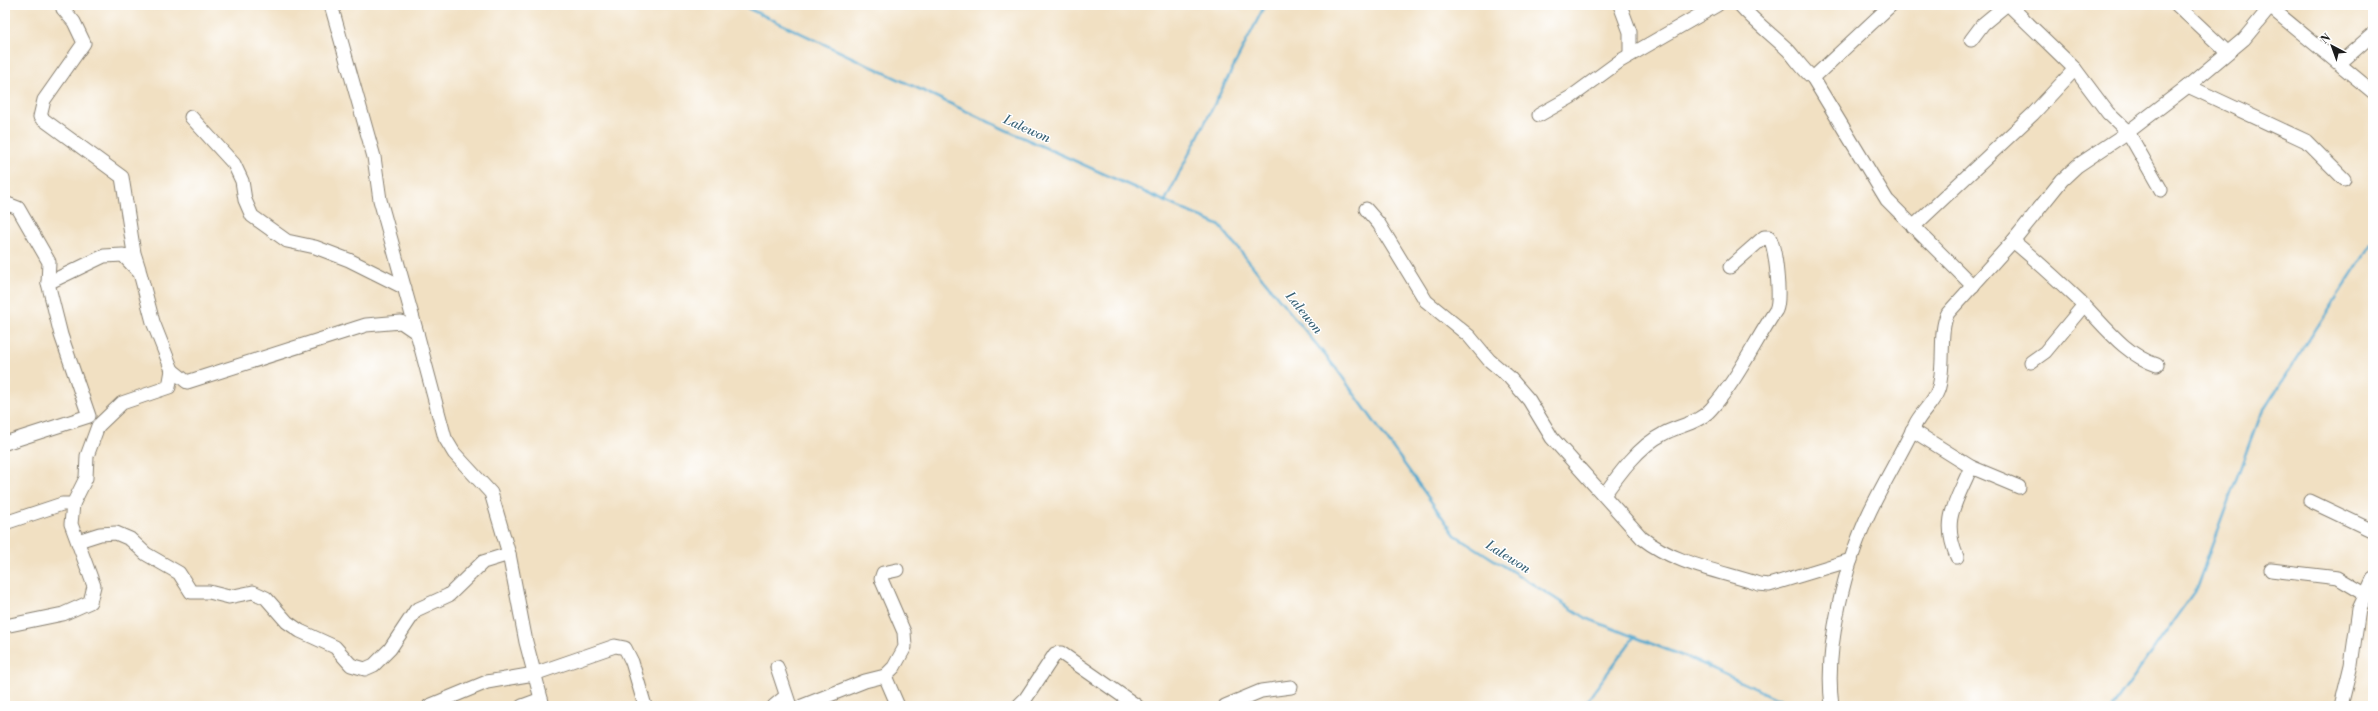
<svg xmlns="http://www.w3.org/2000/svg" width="2378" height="711" viewBox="0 0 2378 711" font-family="'Libre Bodoni',serif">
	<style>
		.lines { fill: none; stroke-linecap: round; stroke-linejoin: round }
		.stream { stroke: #53a8cf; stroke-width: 2.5 }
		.minor-casing { stroke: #867e6f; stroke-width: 15 }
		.minor { stroke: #fff; stroke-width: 13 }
		.labels { text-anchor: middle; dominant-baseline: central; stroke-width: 3; stroke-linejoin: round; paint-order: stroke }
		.water-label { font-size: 13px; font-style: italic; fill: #386276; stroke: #fff }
	</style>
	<rect width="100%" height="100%" fill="#fff"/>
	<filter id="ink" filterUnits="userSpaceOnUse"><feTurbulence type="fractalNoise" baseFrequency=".025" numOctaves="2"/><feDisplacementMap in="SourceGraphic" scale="8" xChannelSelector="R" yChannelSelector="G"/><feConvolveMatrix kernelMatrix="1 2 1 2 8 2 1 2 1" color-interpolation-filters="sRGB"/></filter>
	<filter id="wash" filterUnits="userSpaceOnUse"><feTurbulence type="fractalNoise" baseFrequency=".012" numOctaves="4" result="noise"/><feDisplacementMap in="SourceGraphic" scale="16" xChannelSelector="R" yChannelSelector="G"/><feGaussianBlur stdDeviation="0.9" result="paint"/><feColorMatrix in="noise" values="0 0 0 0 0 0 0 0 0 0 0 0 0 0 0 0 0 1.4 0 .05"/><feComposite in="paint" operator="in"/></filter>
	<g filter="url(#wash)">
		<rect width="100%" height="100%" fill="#f1e0c2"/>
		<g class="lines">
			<!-- stream -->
			<g class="stream">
				<path d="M 741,5 L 1006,130 L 1220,226 L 1338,371 L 1455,535 L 1586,618 L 1703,664 L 1793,706"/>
				<path d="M 1165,201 L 1265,5"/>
				<path d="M 1583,706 L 1634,637"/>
				<path d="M 2113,706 L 2196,589 L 2259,417 L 2373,241"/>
			</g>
		</g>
	</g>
	<g filter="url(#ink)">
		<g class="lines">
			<defs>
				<g id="minor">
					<path d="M 64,5 L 63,9 L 74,22 L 84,43 L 44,100 L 40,117 L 122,177 L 134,253 L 139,269"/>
					<path d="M 331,5 L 374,157 L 380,200 L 417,333"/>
					<path d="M 1620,5 L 1630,32 L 1630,55"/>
					<path d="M 1740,5 C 1755,22 1772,35 1788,50 C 1797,60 1803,70 1813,78 L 1887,200 L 1973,286"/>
					<path d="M 2009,5 L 2075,69 L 2108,113 L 2128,132 L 2161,190"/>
					<path d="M 2177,5 L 2227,52"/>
					<path d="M 2270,7 L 2373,92"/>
					<path d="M 1971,40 L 1983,24 L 2006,5"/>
					<path d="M 2340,63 L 2373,34"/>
					<path d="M 1813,78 L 1891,5"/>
					<path d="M 2188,86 L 2306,141 L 2344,179"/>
					<path d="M 1539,115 L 1571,97 L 1620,61 L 1717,5"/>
					<path d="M 191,117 L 234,164 L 242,181 L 245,200 L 252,216 L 287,241 L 315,247 L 349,260 L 405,288"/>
					<path d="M 5,203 L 18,208 L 49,262 L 48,283"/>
					<path d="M 1366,209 L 1379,224 L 1426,301 L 1469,336 L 1489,360 L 1509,377 L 1529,400 L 1552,438 L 1642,538 C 1675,564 1720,571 1759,584 L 1769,585 L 1851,560"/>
					<path d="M 1913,227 L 2033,114 L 2075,69"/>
					<path d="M 2013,241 C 2036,260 2059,281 2081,302 C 2104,325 2125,355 2157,365"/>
					<path d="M 2031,362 L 2045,352 L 2084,305"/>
					<path d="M 1912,430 L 1971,467 L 2019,487"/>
					<path d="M 5,443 L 89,416 L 61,335 L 48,283 L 104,256 L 123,255 L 140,273 L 153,322 L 172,370"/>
					<path d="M 1604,495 C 1619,474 1639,446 1663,434 C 1679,425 1698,424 1711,409 C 1738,379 1754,343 1776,310 C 1781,299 1776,247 1769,237 L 1764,237 L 1730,267"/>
					<path d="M 2310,501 L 2373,531"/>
					<path d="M 5,523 L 62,504 L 73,504 L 86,478 L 87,456 L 98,426 L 122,403 L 169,387 L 172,370 L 187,382 L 366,325 L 401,322 L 417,333 L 445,438 L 454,453 L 491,493 L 509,554 L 526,642 L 543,706"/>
					<path d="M 78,541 L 100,534 L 116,533 L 130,539 L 146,554 L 179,573 L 191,592 L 209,592 L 229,597 L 253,592 L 266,598 L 287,622 L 300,631 L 335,647 L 351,665 L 365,669 L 374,665 L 390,649 L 416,610 L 449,595 L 483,562 L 509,554"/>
					<path d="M 1957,557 C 1941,519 1956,503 1971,467"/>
					<path d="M 2271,570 L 2338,578 L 2365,594"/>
					<path d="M 5,626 L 63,614 L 90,602 L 94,586 L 71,524 L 73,504"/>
					<path d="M 777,667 L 790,706"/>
					<path d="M 885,676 L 898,706"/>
					<path d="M 429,706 L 487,682 L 534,674 L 615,646 L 625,648 L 632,662 L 645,706"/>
					<path d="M 522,706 L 541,699"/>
					<path d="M 774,706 L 786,696"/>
					<path d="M 802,706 L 865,681 L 885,676 L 894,667 L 905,647 L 904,632 L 881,579 L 883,573 L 897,570"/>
					<path d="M 1018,706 L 1026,698 L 1055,654 L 1061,653 L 1137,706"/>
					<path d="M 1225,706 L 1261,691 L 1291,687"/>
					<path d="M 1832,706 C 1824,649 1845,563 1870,511 C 1884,482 1901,454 1915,425 C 1921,412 1933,404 1938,390 C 1946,367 1938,332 1948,313 L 2013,241 L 2062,180 L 2077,166 L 2128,132 L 2188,86 L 2244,39 L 2272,5"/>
					<path d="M 2341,706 L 2351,665 L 2359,609 L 2373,579"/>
				</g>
			</defs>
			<!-- minor casing -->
			<use href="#minor" class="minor-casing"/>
			<!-- minor -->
			<use href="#minor" class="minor"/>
		</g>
	</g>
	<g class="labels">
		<!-- water labels -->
		<g class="water-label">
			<text transform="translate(1027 129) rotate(24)">Lalewon</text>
			<text transform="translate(1304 313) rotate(51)">Lalewon</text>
			<text transform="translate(1508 557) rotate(32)">Lalewon</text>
		</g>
	</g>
	<!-- margin -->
	<rect width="2378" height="711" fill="none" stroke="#fff" stroke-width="20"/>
	<!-- north arrow -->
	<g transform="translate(2332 46) rotate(319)" stroke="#ffffff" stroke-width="3" paint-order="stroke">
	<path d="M0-3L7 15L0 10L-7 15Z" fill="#1c1c1c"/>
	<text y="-6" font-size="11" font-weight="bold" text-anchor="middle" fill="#1c1c1c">N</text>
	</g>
</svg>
